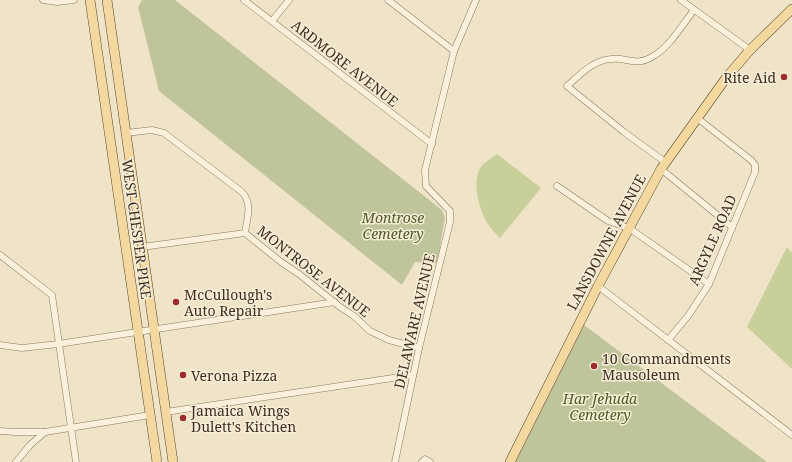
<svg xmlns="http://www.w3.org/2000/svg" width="792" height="462" viewBox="0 0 792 462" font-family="'Noto Serif',serif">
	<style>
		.green { fill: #c9cf9b }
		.cemetery { fill: #bfc49a }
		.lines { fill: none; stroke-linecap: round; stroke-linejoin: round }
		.street-casing { stroke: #8d765c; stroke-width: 7 }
		.primary-casing { stroke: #5b4430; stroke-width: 10 }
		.street { stroke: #faf1dc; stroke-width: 6 }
		.primary { stroke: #f3d9a0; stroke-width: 9 }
		.poi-dot { fill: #9e2a2b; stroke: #f7eed8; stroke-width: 1.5 }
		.labels { text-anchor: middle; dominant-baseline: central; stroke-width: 3; stroke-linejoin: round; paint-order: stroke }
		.street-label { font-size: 14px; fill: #3d2e20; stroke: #f7eed8 }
		.poi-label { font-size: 14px; fill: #3d2e20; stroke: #f7eed8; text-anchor: start }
		.park-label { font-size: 14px; font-style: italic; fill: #4d5a26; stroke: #f7eed8 }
	</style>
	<rect width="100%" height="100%" fill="#f0e4c8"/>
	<!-- green -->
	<g class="green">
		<path d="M 497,154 L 541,188 L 500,238 C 496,234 491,229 488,224 C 479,211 472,183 480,168 C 483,163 492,158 497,154 Z"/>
		<path d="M 787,247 L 792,253 L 792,369 L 747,327 Z"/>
	</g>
	<!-- cemetery -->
	<g class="cemetery">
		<path d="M 142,0 L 175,0 L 442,210 L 445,218 L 437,263 L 415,262 L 402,285 L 159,91 L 138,7 Z"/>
		<path d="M 580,322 L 767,462 L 511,462 Z"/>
	</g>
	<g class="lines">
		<defs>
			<g id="street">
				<path d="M 43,0 L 57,2 L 74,0"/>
				<path d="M 244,0 L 432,144"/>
				<path d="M 388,0 L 454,51"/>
				<path d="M 681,0 L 750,50"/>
				<path d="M 272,21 L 289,0"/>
				<path d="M 126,133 L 152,130 L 164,133 L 242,192 C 253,204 247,218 245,233"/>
				<path d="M 665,162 L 624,132 L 567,86 C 580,75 593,60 611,59 C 629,57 636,68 655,55 C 670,46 683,24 694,10"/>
				<path d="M 661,169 L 732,227"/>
				<path d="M 557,186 L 608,221 L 629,228 L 709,284"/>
				<path d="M 142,247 L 245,233 L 281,262 L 299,274 L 340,307 L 354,316 L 370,331 L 389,340 L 419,348"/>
				<path d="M 0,255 L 52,295 L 76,462"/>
				<path d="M 598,286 L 792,435"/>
				<path d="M 668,340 L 688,316 L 709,284 L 755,172 L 755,165 L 751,160 L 697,118"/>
				<path d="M 0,345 L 22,348 L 58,344 L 335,302"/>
				<path d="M 166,412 L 413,375"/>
				<path d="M 0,431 L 15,432 L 45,432 L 150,415"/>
				<path d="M 16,462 L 30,445 L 45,432"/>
				<path d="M 395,462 L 419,348 L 450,222 L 450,211 L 426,186 L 425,170 L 454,51 L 476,0"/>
				<path d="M 422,462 L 425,459 L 430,462"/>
			</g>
			<g id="primary">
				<path d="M 90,0 L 157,462"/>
				<path d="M 107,0 L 173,462"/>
				<path d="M 510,462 L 598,286 L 661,169 L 726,78 L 750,50 L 792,9"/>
			</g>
		</defs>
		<!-- street casing -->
		<use href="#street" class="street-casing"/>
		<!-- primary casing -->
		<use href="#primary" class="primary-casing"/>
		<!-- street -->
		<use href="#street" class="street"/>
		<!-- primary -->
		<use href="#primary" class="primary"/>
	</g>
	<!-- markers -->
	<g class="poi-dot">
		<circle cx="784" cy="77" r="4"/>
		<circle cx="176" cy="302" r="4"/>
		<circle cx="594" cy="366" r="4"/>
		<circle cx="183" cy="375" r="4"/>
		<circle cx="183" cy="418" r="4"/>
	</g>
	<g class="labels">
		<!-- street labels -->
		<g class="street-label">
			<text transform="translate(345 63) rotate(38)">ARDMORE AVENUE</text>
			<text transform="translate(137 229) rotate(82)">WEST CHESTER PIKE</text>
			<text transform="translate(712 240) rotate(-66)">ARGYLE ROAD</text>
			<text transform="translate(606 242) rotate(-62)">LANSDOWNE AVENUE</text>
			<text transform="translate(314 271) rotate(38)">MONTROSE AVENUE</text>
			<text transform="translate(414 321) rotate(-77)">DELAWARE AVENUE</text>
		</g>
		<!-- poi labels -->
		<g class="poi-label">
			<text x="776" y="77" text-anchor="end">Rite Aid</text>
			<text x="184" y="294">McCullough's<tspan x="184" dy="16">Auto Repair</tspan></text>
			<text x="602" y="358">10 Commandments<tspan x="602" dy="16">Mausoleum</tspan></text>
			<text x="191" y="375">Verona Pizza</text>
			<text x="191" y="410">Jamaica Wings<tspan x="191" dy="16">Dulett's Kitchen</tspan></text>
		</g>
		<!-- park labels -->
		<g class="park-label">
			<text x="393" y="217">Montrose<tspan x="393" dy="16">Cemetery</tspan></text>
			<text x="600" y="398">Har Jehuda<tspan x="600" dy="16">Cemetery</tspan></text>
		</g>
	</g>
</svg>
